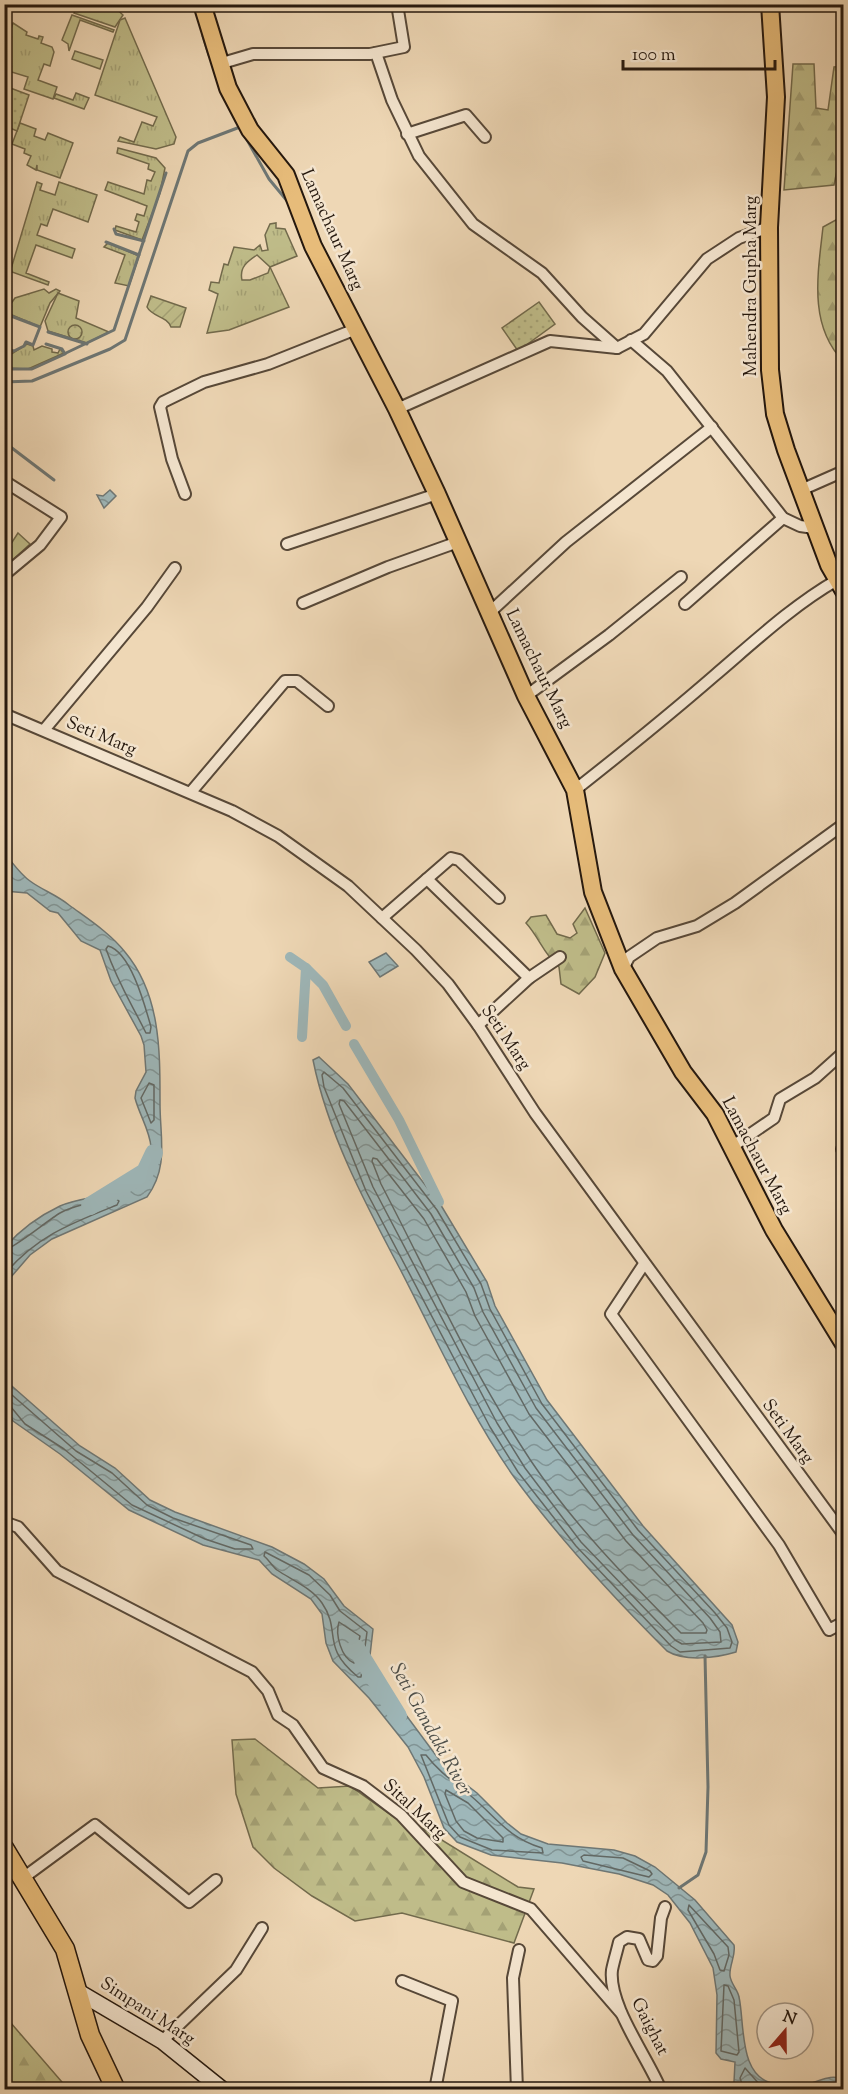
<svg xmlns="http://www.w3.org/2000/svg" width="848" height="2094" viewBox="0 0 848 2094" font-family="'Sorts Mill Goudy',serif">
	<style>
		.grass { fill: url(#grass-tufts); stroke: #726a4c; stroke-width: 1.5; fill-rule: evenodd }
		.forest { fill: url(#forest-firs); stroke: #726a4c; stroke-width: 1.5 }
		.park { fill: url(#park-dots); stroke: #726a4c; stroke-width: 1.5 }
		.garden { fill: url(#garden-furrows); stroke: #726a4c; stroke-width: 1.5 }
		.water { fill: url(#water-waves); stroke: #6e7775; stroke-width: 1.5 }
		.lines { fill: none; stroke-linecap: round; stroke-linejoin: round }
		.shore { stroke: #626864; stroke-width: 1.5 }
		.stream { stroke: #6e7775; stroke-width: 3 }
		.canal { stroke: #9eb7b9; stroke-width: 10 }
		.river { stroke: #9eb7b9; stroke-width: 18 }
		.street-casing { stroke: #574838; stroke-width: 14 }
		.secondary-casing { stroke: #25180e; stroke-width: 18 }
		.primary-casing { stroke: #25180e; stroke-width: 20 }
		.highway-casing { stroke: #25180e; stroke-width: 21 }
		.street { stroke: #f4e5cf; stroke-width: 10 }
		.secondary { stroke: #f4e5cf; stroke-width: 15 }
		.primary { stroke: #e7bc7a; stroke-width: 16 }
		.highway { stroke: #e7bc7a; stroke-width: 18 }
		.labels { text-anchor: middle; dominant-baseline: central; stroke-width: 5; stroke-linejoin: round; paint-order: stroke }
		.street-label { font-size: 18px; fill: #25180e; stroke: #f4e5cf }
		.water-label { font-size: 20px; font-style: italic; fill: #4f504a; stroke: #f4e5cf }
	</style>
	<defs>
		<pattern id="grass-tufts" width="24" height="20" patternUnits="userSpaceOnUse" patternTransform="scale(1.5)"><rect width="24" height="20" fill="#bfbc89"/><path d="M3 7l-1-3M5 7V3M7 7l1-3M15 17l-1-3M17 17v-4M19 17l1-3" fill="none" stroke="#a4a175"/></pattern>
		<pattern id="forest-firs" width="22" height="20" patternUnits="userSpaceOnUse" patternTransform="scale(1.5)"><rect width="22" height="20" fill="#bfbc89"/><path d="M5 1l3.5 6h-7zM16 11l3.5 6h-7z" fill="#a4a175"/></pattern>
		<pattern id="park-dots" width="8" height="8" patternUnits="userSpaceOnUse" patternTransform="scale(1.5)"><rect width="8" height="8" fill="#bfbc89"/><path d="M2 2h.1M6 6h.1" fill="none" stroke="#a4a175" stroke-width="1.8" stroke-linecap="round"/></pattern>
		<pattern id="garden-furrows" width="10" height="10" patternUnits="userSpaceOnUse" patternTransform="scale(1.5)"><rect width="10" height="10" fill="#bfbc89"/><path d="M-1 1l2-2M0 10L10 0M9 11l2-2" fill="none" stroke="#a4a175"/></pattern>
		<pattern id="water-waves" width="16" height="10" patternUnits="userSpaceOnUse" patternTransform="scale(1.5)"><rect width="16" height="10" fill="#9eb7b9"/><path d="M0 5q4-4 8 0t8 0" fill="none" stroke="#819495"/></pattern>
	</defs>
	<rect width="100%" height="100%" fill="#eed7b5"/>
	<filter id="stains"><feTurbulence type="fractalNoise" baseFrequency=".00333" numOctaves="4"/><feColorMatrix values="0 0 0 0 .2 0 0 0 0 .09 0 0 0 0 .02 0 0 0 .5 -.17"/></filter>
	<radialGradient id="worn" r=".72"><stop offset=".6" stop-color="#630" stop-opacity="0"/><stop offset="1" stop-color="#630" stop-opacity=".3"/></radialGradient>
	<!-- grass -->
	<g class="grass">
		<path d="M 112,5 L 123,15 L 115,27 L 74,13 L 77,5 Z"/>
		<path d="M 72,15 L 114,30 L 113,32 L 80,20 L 69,51 L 68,44 L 62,40 Z"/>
		<path d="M 125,18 L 176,137 L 174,144 L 156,149 L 118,141 L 120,137 L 134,142 L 142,122 L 153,126 L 157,117 L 95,95 L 120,20 Z"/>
		<path d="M 13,23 L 27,32 L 26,35 L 38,39 L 39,36 L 43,37 L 41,43 L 52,47 L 54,52 L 50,66 L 44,64 L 38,80 L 57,87 L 53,99 L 24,89 L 28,77 L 5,70 L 5,47 Z"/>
		<path d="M 75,51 L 103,60 L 100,69 L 72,59 Z"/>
		<path d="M 76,93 L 89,98 L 84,109 L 54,98 L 56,94 L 73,100 Z"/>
		<path d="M 20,123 L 36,129 L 34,136 L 45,140 L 48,133 L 73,143 L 60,178 L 37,170 L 37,165 L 36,170 L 27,165 L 31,156 L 24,153 L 25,149 L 12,144 Z"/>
		<path d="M 118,148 L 156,158 L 165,168 L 160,193 L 142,240 L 115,230 L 116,226 L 136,232 L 139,222 L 135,220 L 137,214 L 144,216 L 147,206 L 105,190 L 108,182 L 144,194 L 147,180 L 151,181 L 155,172 L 148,169 L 149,164 L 117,153 Z"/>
		<path d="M 37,182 L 42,184 L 40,190 L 55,195 L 59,182 L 97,195 L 88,222 L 53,209 L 47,226 L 41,224 L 37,235 L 75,249 L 72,258 L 36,245 L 26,273 L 49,282 L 48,285 L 12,272 L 11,269 Z"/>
		<path d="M 276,223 L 276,228 L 285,229 L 297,256 L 270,267 L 289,307 L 229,330 L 207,333 L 218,294 L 209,290 L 211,282 L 219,283 L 224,264 L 228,265 L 234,247 L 254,250 L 260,245 L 262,251 L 268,250 L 265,235 L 270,224 ZM 257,255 L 270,267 L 268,273 L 250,280 L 242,280 C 239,267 248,261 257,255 Z"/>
		<path d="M 108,243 L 139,256 L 129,286 L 115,283 L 125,255 L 104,247 Z"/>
		<path d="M 44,289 L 49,293 L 56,289 L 60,291 L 50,303 L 40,327 L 5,312 L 15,298 Z"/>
		<path d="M 58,293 L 79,301 L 76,318 L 109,332 L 87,343 L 48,331 L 45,321 Z"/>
		<path d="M 27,344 L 33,346 L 34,350 L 42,346 L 52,349 L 52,352 L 58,353 L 60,349 L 64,353 L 28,369 L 5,368 L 5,358 Z"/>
		<path d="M 18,533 L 30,544 L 5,567 L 5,553 Z"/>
	</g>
	<!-- forest -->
	<g class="forest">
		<path d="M 793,64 L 814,64 L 816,108 L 828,110 L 834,67 L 843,66 L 843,160 L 837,170 L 834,185 L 784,190 Z"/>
		<path d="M 843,216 L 843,361 C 808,325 818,273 823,227 Z"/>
		<path d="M 585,908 L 605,953 L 595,977 L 579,994 L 561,984 L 559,967 C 544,955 539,937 526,923 L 531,917 L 546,915 L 557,934 L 570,938 L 577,933 L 573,924 Z"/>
		<path d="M 255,1739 L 318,1788 L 350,1786 L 394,1817 L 424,1829 L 518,1887 L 534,1889 L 514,1943 L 402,1913 L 355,1921 L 312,1896 L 274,1868 L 253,1847 L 236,1794 L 232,1740 Z"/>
		<path d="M 4,2015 L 68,2089 L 5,2089 Z"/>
	</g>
	<!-- park -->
	<g class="park">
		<path d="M 5,86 L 29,95 L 17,131 L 5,126 Z"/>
		<path d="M 539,302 L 555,324 L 518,351 L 502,328 Z"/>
		<circle cx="75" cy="332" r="7"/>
	</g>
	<!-- garden -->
	<path class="garden" d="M 151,296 L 186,308 L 180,327 L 171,327 C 167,316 152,317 147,307 Z"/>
	<!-- water -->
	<g class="water">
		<path d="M 110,490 L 116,496 L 104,508 L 97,495 L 103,496 Z"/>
		<path d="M 5,854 C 13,863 20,874 30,881 C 42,890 57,895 69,905 C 88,919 110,933 125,952 C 161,995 160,1052 160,1104 C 160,1138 169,1167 147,1197 L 52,1239 L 30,1255 L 5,1284 L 5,1247 C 20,1230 39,1216 60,1206 C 93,1191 153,1201 151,1147 C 150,1131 139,1114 135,1098 L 136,1091 L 146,1072 L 144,1045 L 141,1036 L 111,981 L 100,950 L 81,941 L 58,913 L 50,911 L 27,893 L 5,891 Z"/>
		<path d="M 386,953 L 398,966 L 380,977 L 369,962 Z"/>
		<path d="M 319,1057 L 348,1084 L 442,1207 L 487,1282 L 495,1306 L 547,1400 L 643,1526 L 732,1625 L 738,1642 L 736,1652 C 716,1658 685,1662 667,1651 C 612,1596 560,1540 514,1477 C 469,1413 436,1338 400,1269 C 365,1203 328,1134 313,1060 Z"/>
		<path d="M 5,1380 L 80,1446 L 115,1468 L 150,1500 L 175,1512 L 272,1547 L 304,1564 L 324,1579 L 344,1606 L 373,1629 L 368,1673 L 371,1682 L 406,1715 L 446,1769 L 477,1793 L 507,1823 L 521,1834 L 548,1844 L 614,1850 L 635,1856 L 655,1867 L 695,1900 L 734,1945 C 736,1956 729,1965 730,1976 C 731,1984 738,1990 739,1997 C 745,2024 738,2079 776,2084 C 786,2086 798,2086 808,2084 C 821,2081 830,2074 843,2079 L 843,2089 L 739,2089 L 734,2082 L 735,2062 L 721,2059 L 716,2053 L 717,1995 L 713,1968 L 690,1923 L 668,1895 L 653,1885 L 619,1874 L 562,1863 L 491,1855 L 457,1842 L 444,1828 L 424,1777 L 408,1747 L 369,1698 L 333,1661 L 326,1643 L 322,1614 L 311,1599 L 272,1574 L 259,1560 L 203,1545 L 129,1510 L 60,1454 L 13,1421 L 5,1410 Z"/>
	</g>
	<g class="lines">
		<!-- shore -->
		<g class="shore">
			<path d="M 108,946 C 131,952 145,1006 151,1027 L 150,1033 L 146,1033 C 130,1001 118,983 106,949 Z"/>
			<path d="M 324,1072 L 343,1088 L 437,1210 L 481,1284 L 490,1309 L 542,1404 L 638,1530 L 715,1613 L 727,1628 L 732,1642 L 730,1648 L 680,1652 L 671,1646 L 576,1546 L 518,1472 L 490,1427 L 366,1191 L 324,1087 L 322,1075 Z"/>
			<path d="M 149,1083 L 154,1085 L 154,1120 L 151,1123 L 141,1098 Z"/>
			<path d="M 340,1100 L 344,1101 L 431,1214 L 474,1288 L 483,1312 L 536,1408 L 633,1535 L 710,1618 L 720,1632 L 721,1642 L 682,1644 L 675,1640 L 581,1542 L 525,1468 L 497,1423 L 373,1187 L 339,1104 Z"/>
			<path d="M 373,1158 L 377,1159 L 424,1219 L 466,1292 L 475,1316 L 529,1414 L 626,1541 L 703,1623 L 707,1630 L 706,1633 L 681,1633 C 627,1579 574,1525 531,1461 C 473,1374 429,1276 381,1184 L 372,1161 Z"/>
			<path d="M 4,1250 C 12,1250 48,1220 60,1213 C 77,1204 97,1202 116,1199 L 119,1201 L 117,1205 C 72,1223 36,1236 4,1275"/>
			<path d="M 4,1388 L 76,1451 L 112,1473 L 147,1505 L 173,1518 L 251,1545 L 253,1549 L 235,1549 L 205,1539 L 132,1505 L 64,1449 L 25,1424 L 11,1407 L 4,1405"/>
			<path d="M 265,1552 L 309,1575 L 330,1595 L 340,1611 L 367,1632 L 361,1677 L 358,1677 C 320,1646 342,1632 322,1603 C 312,1588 292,1580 277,1570 C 272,1566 269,1560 264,1556 Z"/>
			<path d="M 339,1622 L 360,1636 L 354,1663 C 341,1658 335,1634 339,1622 Z"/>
			<path d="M 421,1755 L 426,1755 C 439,1772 454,1782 471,1796 C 497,1818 507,1837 542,1848 L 543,1853 L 492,1850 L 460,1837 L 449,1825 Z"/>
			<path d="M 446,1790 L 468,1803 L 503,1838 L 503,1842 L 477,1838 L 464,1831 L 456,1821 L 445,1794 Z"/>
			<path d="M 584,1855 L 623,1858 L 650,1871 L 652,1874 L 649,1877 L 583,1861 L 581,1857 Z"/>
			<path d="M 689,1905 L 728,1947 L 729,1955 L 724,1971 L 720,1970 L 714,1954 L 688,1910 Z"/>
			<path d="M 724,1985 L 728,1986 L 734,2000 L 739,2052 L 737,2055 L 721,2051 Z"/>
			<path d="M 744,2090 L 740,2078 L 745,2068 L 761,2086 L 772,2090"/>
		</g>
		<!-- stream -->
		<g class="stream">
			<path d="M 203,36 L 209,55"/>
			<path d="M 246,138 L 269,179 L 288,202"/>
			<path d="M 114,229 L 116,234 L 144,241"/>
			<path d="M 106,242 L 139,255"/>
			<path d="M 48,332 L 87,344"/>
			<path d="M 66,353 L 114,330 L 166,173"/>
			<path d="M 4,357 L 10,350 L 14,351 L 24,346 L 26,342 L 33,345 L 40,327 L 11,316"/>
			<path d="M 4,369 L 32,369 L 65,354 L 62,349 L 46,344"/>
			<path d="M 4,382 L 32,381 L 110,349 L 125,340 L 188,151 L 198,143 L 240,127"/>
			<path d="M 4,442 L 54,480"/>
			<path d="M 679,1888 L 698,1875 L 706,1852 L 708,1787 L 705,1656"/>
		</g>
		<!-- canal -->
		<g class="canal">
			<path d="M 290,957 L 306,968 L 302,1037"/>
			<path d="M 306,968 L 323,985 L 346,1026"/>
			<path d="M 354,1044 L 399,1120 L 439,1202"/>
		</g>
		<!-- river -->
		<g class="river">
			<path d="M 90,1206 L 145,1172 L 154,1153"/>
			<path d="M 356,1648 L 398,1716"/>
		</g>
		<defs>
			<g id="street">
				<path d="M 376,53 L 392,100 L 419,156 L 473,224 L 542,273 L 582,317 L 617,348"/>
				<path d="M 219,64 L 253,54 L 370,54 L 404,47 L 397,4"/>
				<path d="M 407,134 L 466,115 L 485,137"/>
				<path d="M 631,340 L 667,371 L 783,518 L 800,526 L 814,528"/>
				<path d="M 397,409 L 550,341 L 617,348 L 644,334 L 707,259 L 739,238 L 769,227"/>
				<path d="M 4,481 L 61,517 L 40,545 L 4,575"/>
				<path d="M 801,490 L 844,471"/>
				<path d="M 185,494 L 172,459 L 160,407 L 163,402 L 204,382 L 268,364 L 356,329"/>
				<path d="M 287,544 L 437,494"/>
				<path d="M 303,603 L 388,567 L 458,542"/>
				<path d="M 685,604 L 783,518"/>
				<path d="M 489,613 L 566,542 L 712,427"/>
				<path d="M 526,696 L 609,635 L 681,577"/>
				<path d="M 4,714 L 232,811 L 278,836 L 348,886 L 416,950 L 448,984 L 478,1025 L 535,1113 L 844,1535"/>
				<path d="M 44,730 L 147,607 L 175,568"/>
				<path d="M 575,790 C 622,753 669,715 714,676 C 754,642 792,606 837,580"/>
				<path d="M 191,792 L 285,681 L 297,681 L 328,706"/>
				<path d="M 427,879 L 529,978"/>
				<path d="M 382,918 L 451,858 L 459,860 L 499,898"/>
				<path d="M 623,969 L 629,957 L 657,938 L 697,926 L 735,903 L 844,824"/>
				<path d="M 478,1025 L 529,978 L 560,957"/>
				<path d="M 733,1146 L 774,1118 L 780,1099 L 815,1078 L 844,1052"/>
				<path d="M 842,1149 L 844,1147"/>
				<path d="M 644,1264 L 611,1314 L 779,1545 L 829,1630 L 844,1622"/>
				<path d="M 4,1522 L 18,1527 L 57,1571 L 252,1672 L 268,1691 L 278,1715 L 293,1725 L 323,1768 L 363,1786 L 401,1815 L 463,1882 L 531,1909 L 621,2013"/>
				<path d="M 23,1878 L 95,1825 L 189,1902 L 216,1880"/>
				<path d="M 402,1981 L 452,2001 L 435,2090"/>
				<path d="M 162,2041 L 236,1970 L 262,1928"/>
				<path d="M 517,2090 L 513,1978 L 519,1950"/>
				<path d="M 661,2090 C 647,2056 608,2005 612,1970 C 614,1960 617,1951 619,1942 L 627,1937 L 639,1939 L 648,1960 L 653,1961 L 657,1956 L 661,1918 L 665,1907"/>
			</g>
			<path id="secondary" d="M 77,1991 L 162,2041 L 223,2090"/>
			<g id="primary">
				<path d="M 202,4 L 228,88 L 250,130 L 286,175 L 313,246 L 397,409 L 437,494 L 526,696 L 575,790 L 593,892 L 623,969 L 683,1072 L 715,1114 L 774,1230 L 844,1344"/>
				<path d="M 770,4 L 776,97 L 769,227 L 770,370 L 775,414 L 786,450 L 829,565 L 844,591"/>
			</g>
			<path id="highway" d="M 4,1848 L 65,1949 L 90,2035 L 116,2090"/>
		</defs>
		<!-- street casing -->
		<use href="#street" class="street-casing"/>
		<!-- secondary casing -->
		<use href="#secondary" class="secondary-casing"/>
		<!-- primary casing -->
		<use href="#primary" class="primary-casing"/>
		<!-- highway casing -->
		<use href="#highway" class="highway-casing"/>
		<!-- street -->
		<use href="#street" class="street"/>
		<!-- secondary -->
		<use href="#secondary" class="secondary"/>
		<!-- primary -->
		<use href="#primary" class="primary"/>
		<!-- highway -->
		<use href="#highway" class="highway"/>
	</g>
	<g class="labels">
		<!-- street labels -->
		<g class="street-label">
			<text transform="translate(331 230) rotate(66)">Lamachaur Marg</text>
			<text transform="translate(752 286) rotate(-90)">Mahendra Gupha Marg</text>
			<text transform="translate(538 669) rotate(64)">Lamachaur Marg</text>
			<text transform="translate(101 737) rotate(23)">Seti Marg</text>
			<text transform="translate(505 1038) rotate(56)">Seti Marg</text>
			<text transform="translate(756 1156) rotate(62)">Lamachaur Marg</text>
			<text transform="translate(787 1432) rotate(54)">Seti Marg</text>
			<text transform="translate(414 1810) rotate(43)">Sital Marg</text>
			<text transform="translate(147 2012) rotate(33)">Simpani Marg</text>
			<text transform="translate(649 2027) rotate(63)">Gaighat</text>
		</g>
		<!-- water labels -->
		<g class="water-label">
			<text transform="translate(430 1730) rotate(61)">Seti Gandaki River</text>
		</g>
	</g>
	<!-- margin -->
	<rect width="848" height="2094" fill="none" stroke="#eed7b5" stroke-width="24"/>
	<rect x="6" y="6" width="836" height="2082" fill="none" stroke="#25180e" stroke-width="3"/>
	<rect x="12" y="12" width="824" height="2070" fill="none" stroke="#25180e" stroke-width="1.5"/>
	<!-- north arrow -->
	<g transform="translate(785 2031) rotate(20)"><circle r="28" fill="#f4e5cf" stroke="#a19382" stroke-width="1.5"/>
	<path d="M0-4.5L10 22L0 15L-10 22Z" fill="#8f2418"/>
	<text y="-9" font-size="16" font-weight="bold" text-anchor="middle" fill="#25180e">N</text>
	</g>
	<!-- scale -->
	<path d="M623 60v9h152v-9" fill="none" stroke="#25180e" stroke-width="3"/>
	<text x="632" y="60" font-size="18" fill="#25180e" stroke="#f4e5cf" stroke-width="4.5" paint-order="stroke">100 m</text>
	<rect width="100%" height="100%" filter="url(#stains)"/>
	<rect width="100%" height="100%" fill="url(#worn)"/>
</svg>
